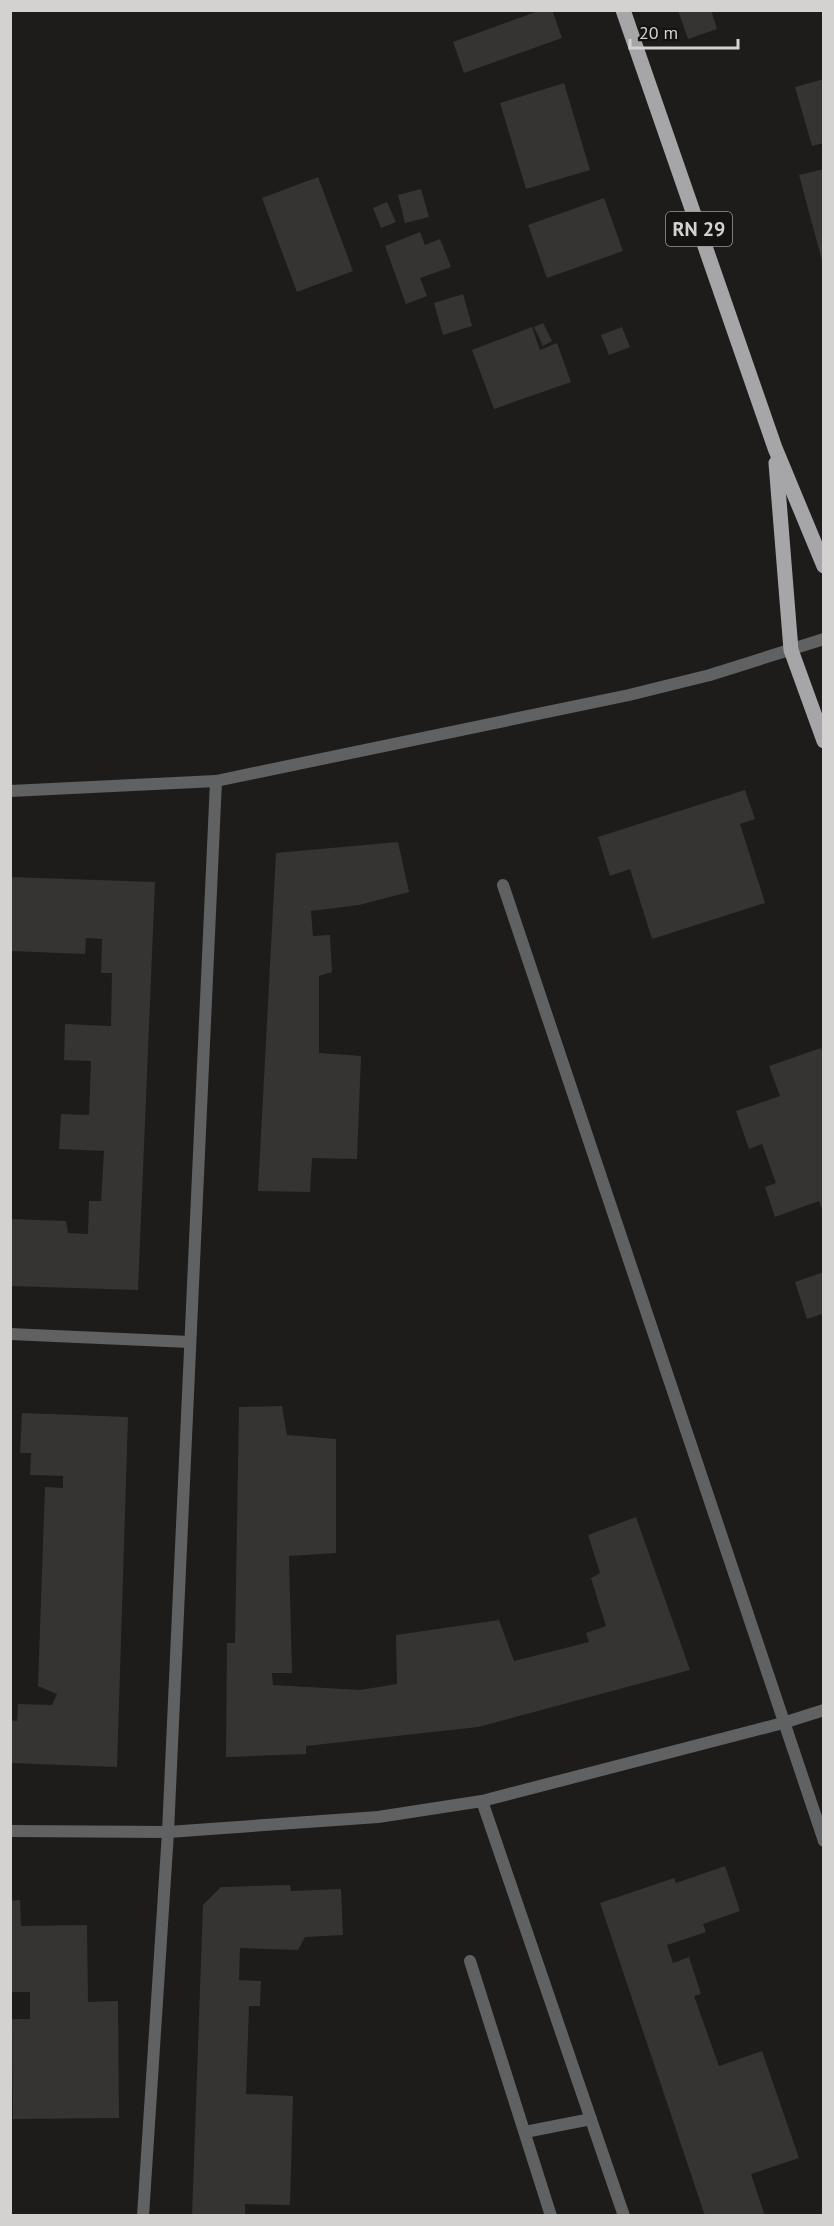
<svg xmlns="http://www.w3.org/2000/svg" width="834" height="2226" viewBox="0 0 834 2226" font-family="'PT Sans',sans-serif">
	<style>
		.building { fill: #353432 }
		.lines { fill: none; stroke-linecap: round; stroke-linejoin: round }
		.service { stroke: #606162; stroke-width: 12 }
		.minor { stroke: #606162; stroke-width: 12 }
		.primary { stroke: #a6a6a9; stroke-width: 15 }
		.labels { text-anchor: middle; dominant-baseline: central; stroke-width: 4.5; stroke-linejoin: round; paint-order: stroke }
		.shield { fill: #141311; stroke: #9a9997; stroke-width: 1.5 }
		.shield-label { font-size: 20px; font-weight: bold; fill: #d3d2d1 }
	</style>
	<rect width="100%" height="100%" fill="#1d1c1a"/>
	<!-- building -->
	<g class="building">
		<path d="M 541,10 L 552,10 L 562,38 L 464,73 L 453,42 Z"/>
		<path d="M 678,10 L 711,10 L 717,29 L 688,39 Z"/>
		<path d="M 824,79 L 824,143 L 812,146 L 795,87 Z"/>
		<path d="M 564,83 L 590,170 L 526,189 L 500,103 Z"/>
		<path d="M 824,169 L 824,264 L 823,264 L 799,175 Z"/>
		<path d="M 318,177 L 353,271 L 297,292 L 262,198 Z"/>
		<path d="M 421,189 L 429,217 L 405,223 L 398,195 Z"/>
		<path d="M 604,198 L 623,251 L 547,278 L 528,225 Z"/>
		<path d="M 387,202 L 396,222 L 381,228 L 373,208 Z"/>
		<path d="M 420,232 L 425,245 L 440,239 L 451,267 L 420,278 L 427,296 L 406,304 L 385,246 Z"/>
		<path d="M 463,294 L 472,326 L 443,335 L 434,303 Z"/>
		<path d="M 543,323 L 552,341 L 543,346 L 534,327 Z"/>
		<path d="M 532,327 L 540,350 L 557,343 L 571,382 L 494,409 L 472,350 Z"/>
		<path d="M 622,327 L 630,347 L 609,355 L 601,335 Z"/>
		<path d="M 745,790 L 755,819 L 740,824 L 765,903 L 652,939 L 630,869 L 610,876 L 598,837 Z"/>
		<path d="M 398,842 L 409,892 L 359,905 L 311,911 L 313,936 L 330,935 L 332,972 L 319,976 L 319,1053 L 361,1056 L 357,1159 L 312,1158 L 310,1192 L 258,1191 L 276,853 Z"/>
		<path d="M 10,877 L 155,882 L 138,1290 L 10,1286 L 10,1219 L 66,1221 L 68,1233 L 88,1234 L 89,1201 L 101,1201 L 104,1151 L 59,1149 L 61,1114 L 89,1115 L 91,1061 L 64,1060 L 65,1024 L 111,1026 L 112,973 L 101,973 L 102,939 L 86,938 L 85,954 L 10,951 Z"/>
		<path d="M 821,1048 L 824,1055 L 824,1214 L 819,1201 L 775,1217 L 765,1187 L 776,1183 L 762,1144 L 749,1149 L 736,1111 L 780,1096 L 769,1066 Z"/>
		<path d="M 824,1272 L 824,1320 L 821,1314 L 807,1319 L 795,1282 Z"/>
		<path d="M 282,1406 L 287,1435 L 336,1439 L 336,1553 L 289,1556 L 292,1673 L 272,1673 L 273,1685 L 360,1690 L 397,1684 L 396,1635 L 499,1620 L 514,1661 L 589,1642 L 586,1633 L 606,1626 L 591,1578 L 600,1573 L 588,1535 L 636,1517 L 690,1670 L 478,1727 L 306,1746 L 306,1754 L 226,1757 L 227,1643 L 235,1643 L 239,1407 Z"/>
		<path d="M 22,1413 L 128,1417 L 117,1767 L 10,1763 L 10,1720 L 17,1721 L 18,1704 L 52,1705 L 57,1694 L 38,1686 L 45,1487 L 63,1488 L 63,1476 L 30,1475 L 31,1453 L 20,1453 Z"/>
		<path d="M 725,1866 L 740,1911 L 703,1924 L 706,1932 L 667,1945 L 673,1963 L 689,1957 L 701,1994 L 694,1996 L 719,2066 L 762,2051 L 799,2158 L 751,2174 L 765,2216 L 705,2216 L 600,1903 L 674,1878 L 676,1883 Z"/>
		<path d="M 290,1885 L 291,1891 L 341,1889 L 343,1935 L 305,1937 L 298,1950 L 240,1948 L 239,1980 L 261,1981 L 260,2006 L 249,2006 L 246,2094 L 293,2096 L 290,2205 L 245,2204 L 245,2216 L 192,2216 L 203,1905 L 221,1887 Z"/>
		<path d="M 20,1900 L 21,1926 L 87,1925 L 88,2002 L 118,2001 L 119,2118 L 13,2119 L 12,2019 L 30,2019 L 30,1992 L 10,1992 L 10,1901 Z"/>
	</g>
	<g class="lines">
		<!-- service -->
		<g class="service">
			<path d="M 470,1961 L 551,2216"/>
			<path d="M 525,2132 L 591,2119"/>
		</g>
		<!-- minor -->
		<g class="minor">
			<path d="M 10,791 L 216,781 L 629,695 L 710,675 L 824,639"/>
			<path d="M 503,885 L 824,1841"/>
			<path d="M 10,1334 L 190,1342"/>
			<path d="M 482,1801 L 624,2216"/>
			<path d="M 10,1831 L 168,1832 L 378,1817 L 482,1801 L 783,1723 L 824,1710"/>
			<path d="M 143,2216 L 168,1832 L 216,781"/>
		</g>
		<!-- primary -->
		<g class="primary">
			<path d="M 623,10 L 775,448 L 824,566"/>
			<path d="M 776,463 L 791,650 L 824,741"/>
		</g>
	</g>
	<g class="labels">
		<!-- shield labels -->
		<rect class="shield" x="666" y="212" width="66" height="34" rx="4.5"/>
		<g class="shield-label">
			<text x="699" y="229">RN 29</text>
		</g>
	</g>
	<!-- border -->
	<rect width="834" height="2226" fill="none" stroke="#d3d2d1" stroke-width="24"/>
	<!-- scale -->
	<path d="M630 39v9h108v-9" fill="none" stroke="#d3d2d1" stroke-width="3"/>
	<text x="639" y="39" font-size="18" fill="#d3d2d1" stroke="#141311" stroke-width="4.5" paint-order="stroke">20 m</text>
</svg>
